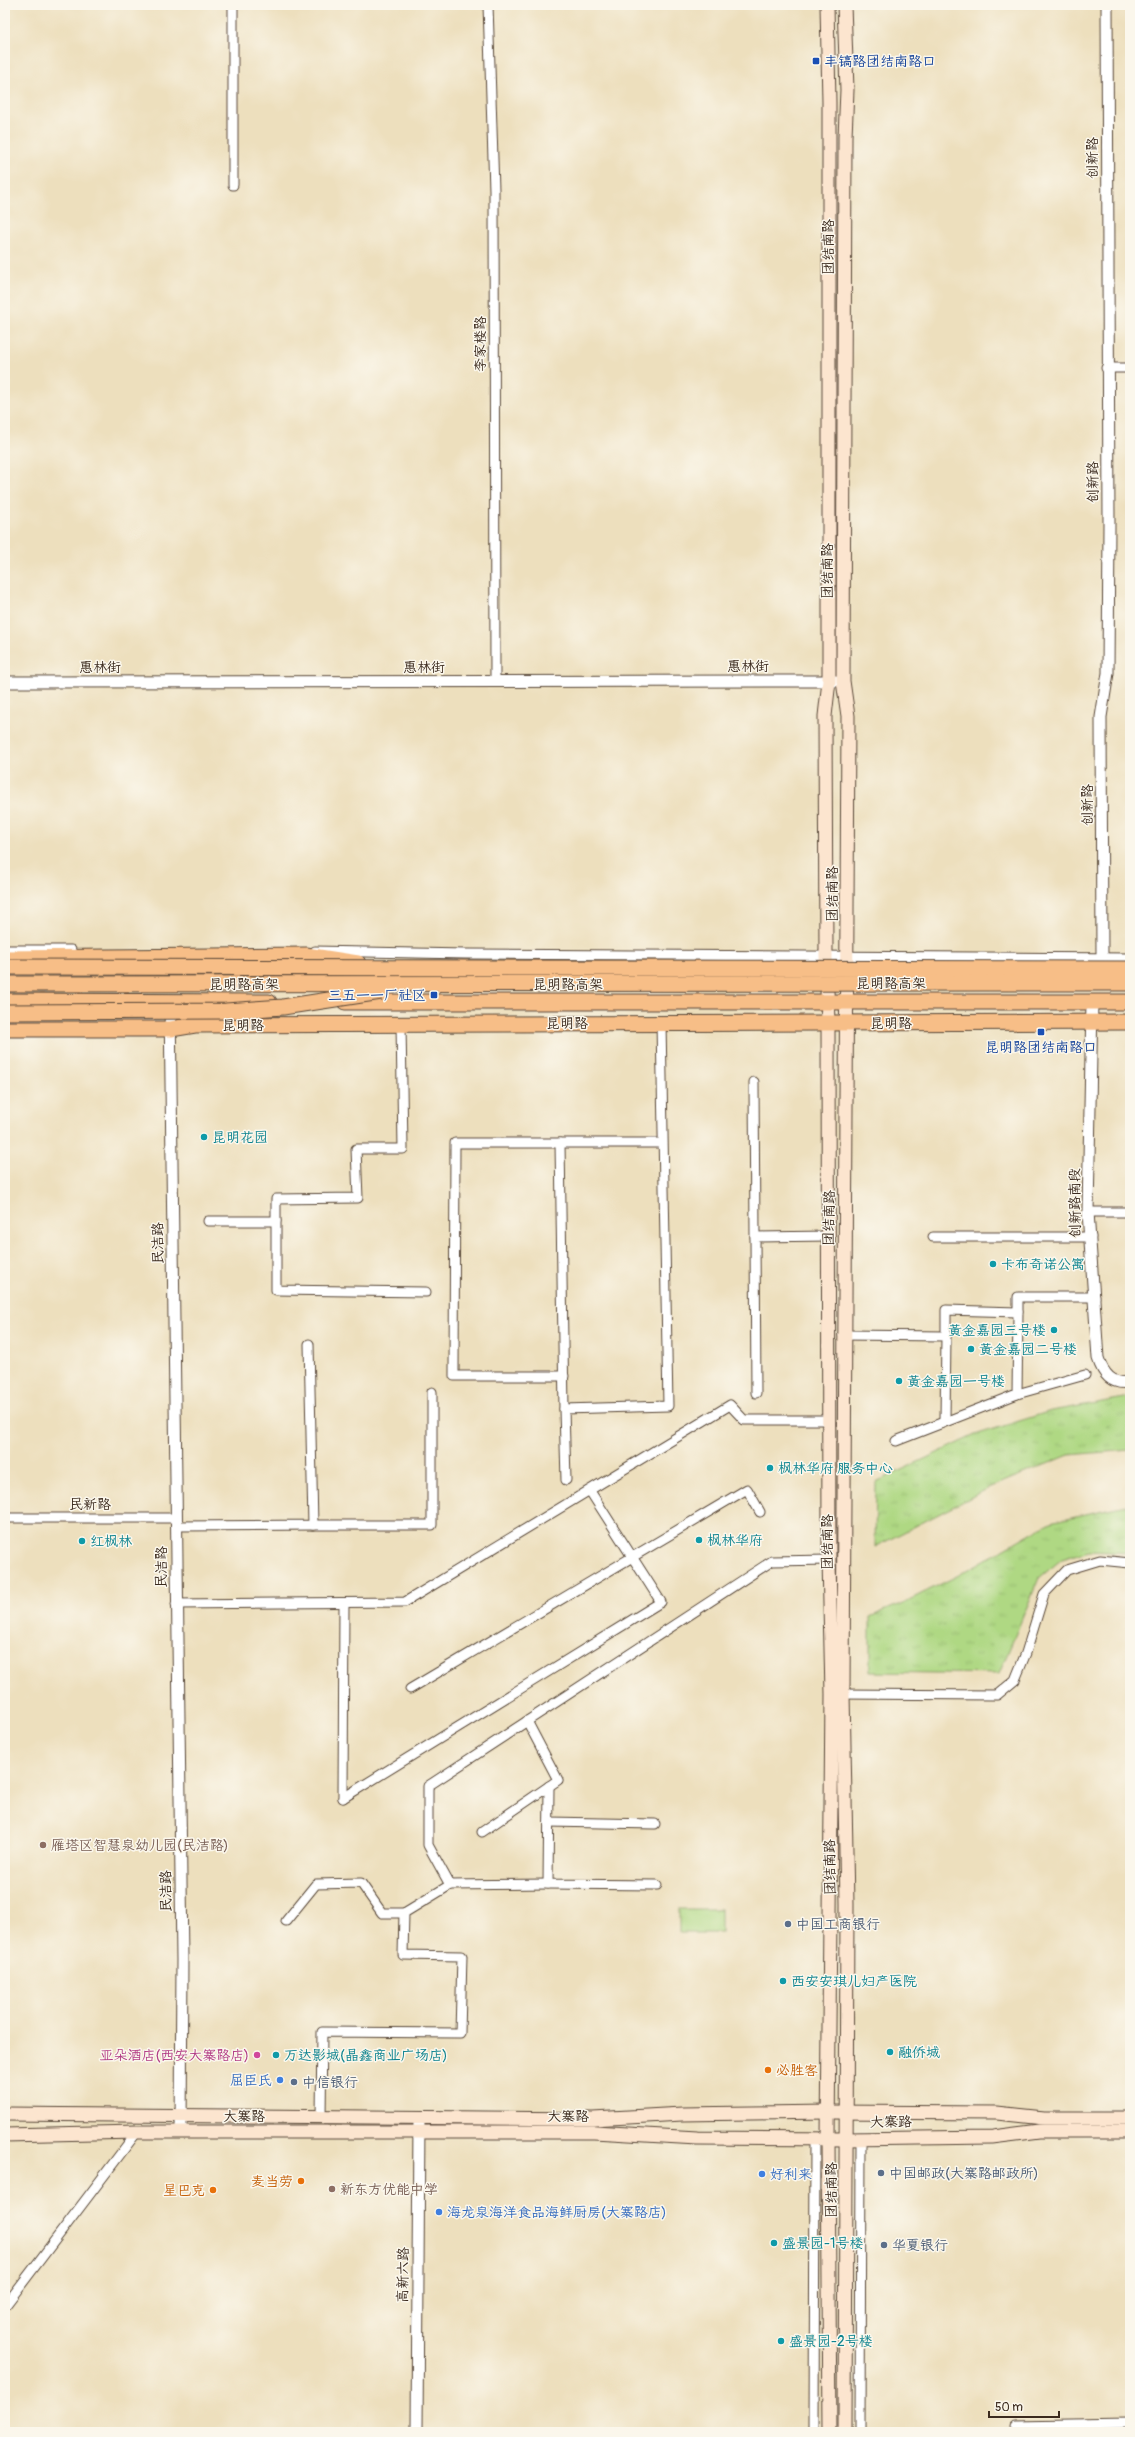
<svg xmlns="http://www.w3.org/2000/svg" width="1135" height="2437" viewBox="0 0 1135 2437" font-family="Pangolin,'LXGW WenKai TC',sans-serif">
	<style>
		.grass { fill: url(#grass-tufts); stroke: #758150 }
		.pitch { fill: #afd883; stroke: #758150 }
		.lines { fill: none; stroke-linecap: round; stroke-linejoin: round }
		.minor-casing { stroke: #564536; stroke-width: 11 }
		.tertiary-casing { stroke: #564536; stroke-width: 13 }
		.secondary-casing { stroke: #564536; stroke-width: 15 }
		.primary-casing { stroke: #564536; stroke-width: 17 }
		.trunk-casing { stroke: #564536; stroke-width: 17 }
		.minor { stroke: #fff; stroke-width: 9 }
		.tertiary { stroke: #fff; stroke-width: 11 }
		.secondary { stroke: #fce5cf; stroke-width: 13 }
		.primary { stroke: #f7be87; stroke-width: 15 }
		.trunk { stroke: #f7be87; stroke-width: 15 }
		.trunk-bridge-casing { stroke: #564536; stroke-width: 17; stroke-linecap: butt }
		.trunk-bridge { stroke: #f7be87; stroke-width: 15 }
		.transit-dot { fill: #1a4fb4; stroke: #fbf7ec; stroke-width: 1.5 }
		.culture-dot { fill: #0f9aa8; stroke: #fbf7ec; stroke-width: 1.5 }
		.education-dot { fill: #8d6e63; stroke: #fbf7ec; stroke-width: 1.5 }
		.service-dot { fill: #5c6f8a; stroke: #fbf7ec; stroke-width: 1.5 }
		.hotel-dot { fill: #d1479c; stroke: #fbf7ec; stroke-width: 1.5 }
		.food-dot { fill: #e8710a; stroke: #fbf7ec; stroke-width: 1.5 }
		.shop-dot { fill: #3f7fe0; stroke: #fbf7ec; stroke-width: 1.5 }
		.labels { text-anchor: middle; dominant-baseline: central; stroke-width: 3; stroke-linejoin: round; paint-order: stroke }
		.transit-label { font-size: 14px; fill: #164399; stroke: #fbf7ec; text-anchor: start }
		.street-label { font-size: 14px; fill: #3b2a1e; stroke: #fbf7ec }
		.culture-label { font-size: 14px; fill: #0d838f; stroke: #fbf7ec; text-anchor: start }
		.education-label { font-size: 14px; fill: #785e54; stroke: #fbf7ec; text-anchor: start }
		.service-label { font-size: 14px; fill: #4e5e75; stroke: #fbf7ec; text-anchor: start }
		.hotel-label { font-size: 14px; fill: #b23c85; stroke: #fbf7ec; text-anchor: end }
		.food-label { font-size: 14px; fill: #c56008; stroke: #fbf7ec; text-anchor: end }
		.shop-label { font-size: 14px; fill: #366cbe; stroke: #fbf7ec; text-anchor: start }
	</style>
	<defs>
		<pattern id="grass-tufts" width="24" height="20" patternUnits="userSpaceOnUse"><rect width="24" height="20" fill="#afd883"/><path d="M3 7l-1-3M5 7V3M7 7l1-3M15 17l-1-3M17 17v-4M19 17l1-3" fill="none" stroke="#97ba71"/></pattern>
	</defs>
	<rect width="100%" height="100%" fill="#fbf7ec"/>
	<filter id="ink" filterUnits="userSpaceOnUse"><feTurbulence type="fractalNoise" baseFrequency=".025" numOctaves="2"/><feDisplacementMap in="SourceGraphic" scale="8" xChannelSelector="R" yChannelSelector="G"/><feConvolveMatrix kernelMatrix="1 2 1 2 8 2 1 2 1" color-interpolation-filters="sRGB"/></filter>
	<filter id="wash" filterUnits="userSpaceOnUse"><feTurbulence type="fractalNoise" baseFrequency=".012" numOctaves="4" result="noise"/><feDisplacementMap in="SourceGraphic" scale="16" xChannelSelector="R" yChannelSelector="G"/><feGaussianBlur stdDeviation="0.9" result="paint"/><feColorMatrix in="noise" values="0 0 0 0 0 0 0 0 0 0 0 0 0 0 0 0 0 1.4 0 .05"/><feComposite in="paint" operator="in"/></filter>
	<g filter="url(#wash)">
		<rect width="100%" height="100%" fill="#eddfbd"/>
		<!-- grass -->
		<g class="grass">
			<path d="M 1130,1397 L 1130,1450 L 1069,1455 L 991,1487 L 875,1547 L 876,1482 L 975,1435 L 1051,1411 Z"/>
			<path d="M 1130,1504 L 1130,1553 L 1089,1551 L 1062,1559 L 1039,1578 L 999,1674 L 870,1672 L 870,1617 L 905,1602 L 957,1576 L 1050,1522 Z"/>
		</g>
		<!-- pitch -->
		<rect class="pitch" x="680" y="1909" width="41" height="24"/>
	</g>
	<g filter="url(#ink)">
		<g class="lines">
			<defs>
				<g id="minor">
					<path d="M 488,5 L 494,190 L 495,682"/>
					<path d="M 233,185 L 233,5"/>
					<path d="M 1106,368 L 1130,368"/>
					<path d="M 5,950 L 71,950"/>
					<path d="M 315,951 L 465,954 L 1130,958"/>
					<path d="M 661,1023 L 668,1406 L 564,1409 L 560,1143 L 663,1143"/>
					<path d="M 401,1024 L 403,1149 L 356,1149 L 358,1198 L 276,1199 L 276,1290 L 426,1292"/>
					<path d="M 754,1082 L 755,1237"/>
					<path d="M 560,1143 L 455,1143 L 454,1376 L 564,1376"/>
					<path d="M 1088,1212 L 1130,1212"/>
					<path d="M 208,1221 L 276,1221"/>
					<path d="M 933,1237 L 1091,1237"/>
					<path d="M 843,1335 L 946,1336 L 946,1310 L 1018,1312 L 1018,1297 L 1095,1297"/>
					<path d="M 756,1393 L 755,1237 L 829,1236"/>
					<path d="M 1017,1394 L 1018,1312"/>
					<path d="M 564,1409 L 566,1480"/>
					<path d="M 945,1420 L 946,1336"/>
					<path d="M 896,1441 L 1017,1394 L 1085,1375"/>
					<path d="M 5,1518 L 176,1518"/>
					<path d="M 313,1525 L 432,1525 L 432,1392"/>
					<path d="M 176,1526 L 313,1525 L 309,1344"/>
					<path d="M 176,1604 L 405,1602 L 730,1405 L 744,1420 L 830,1420"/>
					<path d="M 410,1689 L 747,1489 L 760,1512"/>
					<path d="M 837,1694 L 997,1695 L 1015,1680 L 1026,1653 L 1044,1594 L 1067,1570 L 1100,1560 L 1130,1563"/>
					<path d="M 549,1786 L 548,1884 L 657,1885"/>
					<path d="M 343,1798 L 661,1602 L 590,1491"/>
					<path d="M 343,1798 L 344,1603"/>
					<path d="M 549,1822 L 655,1824"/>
					<path d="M 482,1832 L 558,1780 L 527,1721"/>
					<path d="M 450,1885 L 428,1845 L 428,1786 L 772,1561 L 829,1560"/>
					<path d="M 286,1921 L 316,1884 L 361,1883 L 382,1913 L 404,1913"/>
					<path d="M 321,2117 L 322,2032 L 460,2033 L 462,1956 L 403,1955 L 404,1913 L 450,1885 L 548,1884"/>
					<path d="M 5,2306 L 137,2132"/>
					<path d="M 1015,2425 L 1130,2423"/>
					<path d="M 814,2432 L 815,2138"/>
					<path d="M 860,2432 L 861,2139"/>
				</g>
				<g id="tertiary">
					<path d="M 5,682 L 836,681"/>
					<path d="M 1102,958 L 1101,717 L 1108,673 L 1109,524 L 1107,5"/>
					<path d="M 1092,1002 L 1088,1212 L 1098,1358 C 1103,1374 1112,1385 1130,1382"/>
					<path d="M 170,1004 L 182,1959 L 181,2132"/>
					<path d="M 417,2432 L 419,2118"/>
				</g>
				<g id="secondary">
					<path d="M 827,5 L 829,102 L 829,681 L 825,716 L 826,956 L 828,1023 L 829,1560 L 832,1694 L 828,2138 L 830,2432"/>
					<path d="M 844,5 L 847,90 L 845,137 L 843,681 L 848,716 L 843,1693 L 847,1904 L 845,2432"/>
					<path d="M 5,2114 L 593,2119 L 682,2114 L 829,2112 L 997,2113 L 1044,2118 L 1130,2118"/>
					<path d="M 5,2135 L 137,2132 L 594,2132 L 697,2138 L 847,2139 L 992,2137 L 1040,2131 L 1130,2131"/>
				</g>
				<g id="primary">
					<path d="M 5,1001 L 269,1002"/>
					<path d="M 345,1002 L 1130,1002"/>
					<path d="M 5,1029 L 171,1029 L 195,1025 L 1130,1022"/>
				</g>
				<path id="trunk" d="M 5,958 L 306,955 L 358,963"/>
			</defs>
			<!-- minor casing -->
			<use href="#minor" class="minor-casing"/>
			<!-- tertiary casing -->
			<use href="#tertiary" class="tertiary-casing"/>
			<!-- secondary casing -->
			<use href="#secondary" class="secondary-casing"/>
			<!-- primary casing -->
			<use href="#primary" class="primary-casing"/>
			<!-- trunk casing -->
			<use href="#trunk" class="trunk-casing"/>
			<!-- minor -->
			<use href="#minor" class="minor"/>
			<!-- tertiary -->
			<use href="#tertiary" class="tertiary"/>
			<!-- secondary -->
			<use href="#secondary" class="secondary"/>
			<!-- primary -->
			<use href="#primary" class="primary"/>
			<!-- trunk -->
			<use href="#trunk" class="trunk"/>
			<defs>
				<g id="trunk-bridge">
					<path d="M 5,967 L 1130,969"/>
					<path d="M 5,984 L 1130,983"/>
					<path d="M 5,1012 L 226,1011 L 283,1007 L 381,992"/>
				</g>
			</defs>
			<!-- trunk-bridge casing -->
			<use href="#trunk-bridge" class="trunk-bridge-casing"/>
			<!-- trunk-bridge -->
			<use href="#trunk-bridge" class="trunk-bridge"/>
		</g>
	</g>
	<!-- markers -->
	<g class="transit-dot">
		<rect x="812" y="57" width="8" height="8" rx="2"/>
		<rect x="430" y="991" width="8" height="8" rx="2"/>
		<rect x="1037" y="1028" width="8" height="8" rx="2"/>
	</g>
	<g class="culture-dot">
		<circle cx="204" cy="1137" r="4"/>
		<circle cx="993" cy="1264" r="4"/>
		<circle cx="1054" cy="1330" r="4"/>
		<circle cx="971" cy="1349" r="4"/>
		<circle cx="899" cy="1381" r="4"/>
		<circle cx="770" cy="1468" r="4"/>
		<circle cx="699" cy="1540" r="4"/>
		<circle cx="82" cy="1541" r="4"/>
		<circle cx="783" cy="1981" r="4"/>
		<circle cx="890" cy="2052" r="4"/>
		<circle cx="276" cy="2055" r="4"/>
		<circle cx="774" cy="2243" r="4"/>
		<circle cx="781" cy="2341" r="4"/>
	</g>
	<g class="education-dot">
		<circle cx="43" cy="1845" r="4"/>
		<circle cx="332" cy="2189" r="4"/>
	</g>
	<g class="service-dot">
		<circle cx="788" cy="1924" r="4"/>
		<circle cx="294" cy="2082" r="4"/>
		<circle cx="881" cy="2173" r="4"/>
		<circle cx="884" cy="2245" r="4"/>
	</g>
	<circle class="hotel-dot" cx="257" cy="2055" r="4"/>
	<g class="food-dot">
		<circle cx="768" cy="2070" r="4"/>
		<circle cx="301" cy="2181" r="4"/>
		<circle cx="213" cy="2190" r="4"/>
	</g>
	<g class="shop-dot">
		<circle cx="280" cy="2080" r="4"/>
		<circle cx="762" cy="2174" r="4"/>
		<circle cx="439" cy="2212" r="4"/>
	</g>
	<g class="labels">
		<!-- transit labels -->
		<g class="transit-label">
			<text x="824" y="61">丰镐路团结南路口</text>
			<text x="426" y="995" text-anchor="end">三五一一厂社区</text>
			<text x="1041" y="1047" text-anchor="middle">昆明路团结南路口</text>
		</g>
		<!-- street labels -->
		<g class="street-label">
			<text transform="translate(1092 158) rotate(-90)">创新路</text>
			<text transform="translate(828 247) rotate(-90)">团结南路</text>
			<text transform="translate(480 344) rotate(-90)">李家楼路</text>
			<text transform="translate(1093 482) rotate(-91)">创新路</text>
			<text transform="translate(827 571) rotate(-90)">团结南路</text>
			<text x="748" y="666">惠林街</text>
			<text x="100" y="667">惠林街</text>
			<text x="424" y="667">惠林街</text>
			<text transform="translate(1087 805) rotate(-90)">创新路</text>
			<text transform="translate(832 894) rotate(-90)">团结南路</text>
			<text x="891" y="983">昆明路高架</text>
			<text x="244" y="984">昆明路高架</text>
			<text x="568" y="984">昆明路高架</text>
			<text x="567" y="1023">昆明路</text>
			<text x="891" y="1023">昆明路</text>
			<text x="243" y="1025">昆明路</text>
			<text transform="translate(1075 1203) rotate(-91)">创新路南段</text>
			<text transform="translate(829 1218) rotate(-89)">团结南路</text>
			<text transform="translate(158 1243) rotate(-91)">民洁路</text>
			<text x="90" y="1504">民新路</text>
			<text transform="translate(827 1542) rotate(-90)">团结南路</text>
			<text transform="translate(161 1567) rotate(-90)">民洁路</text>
			<text transform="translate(830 1867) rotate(-91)">团结南路</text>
			<text transform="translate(166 1891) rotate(-91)">民洁路</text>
			<text x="244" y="2116">大寨路</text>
			<text x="568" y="2116">大寨路</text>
			<text transform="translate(891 2122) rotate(-1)">大寨路</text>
			<text transform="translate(831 2190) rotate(-90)">团结南路</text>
			<text transform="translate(403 2275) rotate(-89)">高新六路</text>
		</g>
		<!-- culture labels -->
		<g class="culture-label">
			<text x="212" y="1137">昆明花园</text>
			<text x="1001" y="1264">卡布奇诺公寓</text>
			<text x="1046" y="1330" text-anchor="end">黄金嘉园三号楼</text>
			<text x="979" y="1349">黄金嘉园二号楼</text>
			<text x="907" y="1381">黄金嘉园一号楼</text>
			<text x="778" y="1468">枫林华府 服务中心</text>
			<text x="707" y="1540">枫林华府</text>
			<text x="90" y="1541">红枫林</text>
			<text x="791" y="1981">西安安琪儿妇产医院</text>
			<text x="898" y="2052">融侨城</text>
			<text x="284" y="2055">万达影城(晶鑫商业广场店)</text>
			<text x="782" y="2243">盛景园-1号楼</text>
			<text x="789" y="2341">盛景园-2号楼</text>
		</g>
		<!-- education labels -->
		<g class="education-label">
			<text x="51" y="1845">雁塔区智慧泉幼儿园(民洁路)</text>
			<text x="340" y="2189">新东方优能中学</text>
		</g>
		<!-- service labels -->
		<g class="service-label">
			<text x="796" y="1924">中国工商银行</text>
			<text x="302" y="2082">中信银行</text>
			<text x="889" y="2173">中国邮政(大寨路邮政所)</text>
			<text x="892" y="2245">华夏银行</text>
		</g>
		<!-- hotel labels -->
		<g class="hotel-label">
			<text x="249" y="2055">亚朵酒店(西安大寨路店)</text>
		</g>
		<!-- food labels -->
		<g class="food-label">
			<text x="776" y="2070" text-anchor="start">必胜客</text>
			<text x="293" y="2181">麦当劳</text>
			<text x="205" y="2190">星巴克</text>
		</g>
		<!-- shop labels -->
		<g class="shop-label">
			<text x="272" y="2080" text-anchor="end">屈臣氏</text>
			<text x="770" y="2174">好利来</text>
			<text x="447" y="2212">海龙泉海洋食品海鲜厨房(大寨路店)</text>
		</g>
	</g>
	<!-- margin -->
	<rect width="1135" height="2437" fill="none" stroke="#fbf7ec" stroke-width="20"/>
	<!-- scale -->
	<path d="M989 2411v6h70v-6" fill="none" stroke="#3b2a1e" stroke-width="2"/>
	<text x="995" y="2411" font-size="12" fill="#3b2a1e" stroke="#fbf7ec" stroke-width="3" paint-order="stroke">50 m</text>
</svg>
